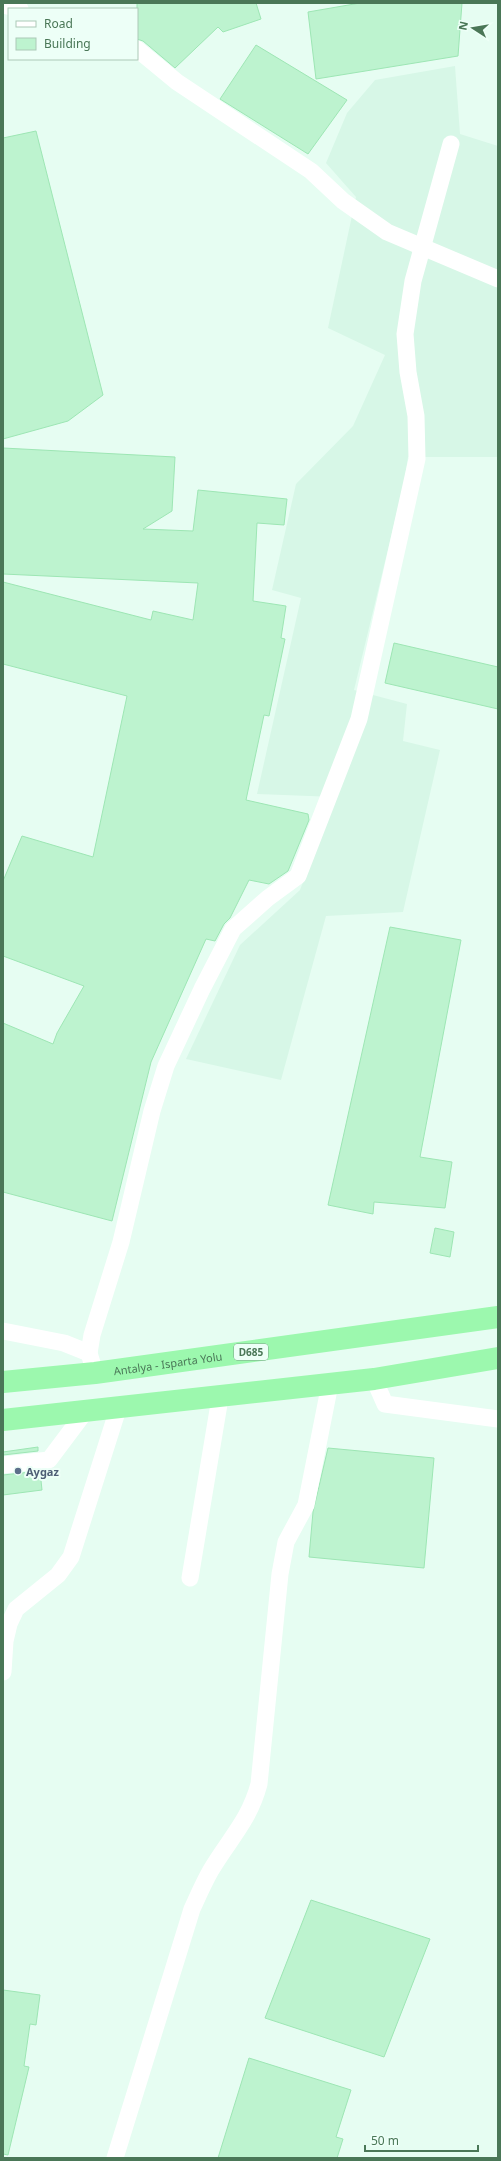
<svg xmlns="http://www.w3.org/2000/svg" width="501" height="2161" viewBox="0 0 501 2161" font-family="'Noto Sans',sans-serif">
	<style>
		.residential { fill: #d7f7e7 }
		.building { fill: #bdf3cf; stroke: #9de6b4 }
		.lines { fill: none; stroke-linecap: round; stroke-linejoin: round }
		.minor { stroke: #fff; stroke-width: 17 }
		.highway { stroke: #9cf8ae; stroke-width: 22 }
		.service-dot { fill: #5c6f8a; stroke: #edfff7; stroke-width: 1.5 }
		.labels { text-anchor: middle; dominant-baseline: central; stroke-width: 4; stroke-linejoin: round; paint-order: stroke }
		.shield { fill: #edfff7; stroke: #7ba087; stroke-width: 1 }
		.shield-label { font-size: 10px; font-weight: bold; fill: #4a7757 }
		.street-label { font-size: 11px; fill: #4a7757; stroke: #edfff7 }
		.service-label { font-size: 11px; font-weight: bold; fill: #4e5e75; stroke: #edfff7; text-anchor: start }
	</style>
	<rect width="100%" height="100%" fill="#e6fdf2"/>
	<!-- residential -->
	<path class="residential" d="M 455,66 L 460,134 L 498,146 L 498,457 L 408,457 L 404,483 L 354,690 L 407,704 L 403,741 L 440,750 L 403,912 L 326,916 L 281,1080 L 186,1059 L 240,945 L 300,890 L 336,797 L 257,794 L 301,598 L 272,590 L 296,484 L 353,426 L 385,355 L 328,328 L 356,197 L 326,163 L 347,113 L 375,80 Z"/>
	<!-- building -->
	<g class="building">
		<path d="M 137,3 L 256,3 L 261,19 L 223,32 L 218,27 L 175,68 L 143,41 L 137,39 Z"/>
		<path d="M 360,3 L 462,3 L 458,56 L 316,79 L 308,12 Z"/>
		<path d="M 256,45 L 347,100 L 308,154 L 220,99 Z"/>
		<path d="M 36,131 L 103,395 L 68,421 L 3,439 L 3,138 Z"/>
		<path d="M 3,448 L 175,457 L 172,511 L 143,529 L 193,531 L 198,490 L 287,499 L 284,525 L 257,523 L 253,601 L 286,606 L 281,638 L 285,639 L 269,716 L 264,715 L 246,800 L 308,814 L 309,820 L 288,871 L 269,884 L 249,880 L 230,918 L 224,924 L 215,941 L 206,939 L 151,1062 L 112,1221 L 3,1192 L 3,1023 L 53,1044 L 57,1033 L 84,986 L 3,956 L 3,881 L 22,836 L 93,857 L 127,696 L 3,664 L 3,582 L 151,620 L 153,611 L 193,620 L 198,583 L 3,574 Z"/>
		<path d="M 394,643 L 498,667 L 498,709 L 385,683 Z"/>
		<path d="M 390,927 L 461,940 L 420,1157 L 452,1162 L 445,1208 L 374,1202 L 373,1214 L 328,1205 Z"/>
		<path d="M 435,1228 L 454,1232 L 450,1257 L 430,1253 Z"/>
		<path d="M 38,1447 L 38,1451 L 3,1455 L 3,1452 Z"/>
		<path d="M 328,1448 L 434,1458 L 424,1568 L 309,1557 L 313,1512 Z"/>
		<path d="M 40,1471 L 42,1490 L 3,1495 L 3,1475 Z"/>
		<path d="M 311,1900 L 430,1939 L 384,2057 L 265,2018 Z"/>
		<path d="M 3,1990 L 40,1995 L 36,2025 L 30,2024 L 24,2066 L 29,2067 L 8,2155 L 3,2154 Z"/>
		<path d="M 249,2058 L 351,2090 L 336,2137 L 343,2139 L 337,2158 L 218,2158 Z"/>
	</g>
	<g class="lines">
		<!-- minor -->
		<g class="minor">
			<path d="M 3,5 L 20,9"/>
			<path d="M 137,49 L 177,82 L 311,171 L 343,201 L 387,232 L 498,279"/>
			<path d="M 3,1331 L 64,1343 L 89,1353 L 92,1363"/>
			<path d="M 89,1353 L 92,1335 L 121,1242 L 152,1111 L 166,1066 L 202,989 L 233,929 L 268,898 L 298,876 L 359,719 L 417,459 L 416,416 L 408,372 L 405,334 L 413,281 L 451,144"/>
			<path d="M 374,1379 L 385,1404 L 498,1419"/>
			<path d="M 3,1465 L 49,1460 L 85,1412"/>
			<path d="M 190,1578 L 220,1398"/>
			<path d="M 3,1672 L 5,1641 L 9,1624 L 16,1609 L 58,1575 L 71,1557 L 118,1409"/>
			<path d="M 115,2158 L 192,1909 C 198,1896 204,1882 211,1870 C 230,1838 249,1821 259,1784 L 280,1574 L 286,1542 L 306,1505 L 330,1384"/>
		</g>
		<!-- highway -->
		<g class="highway">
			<path id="s1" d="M 3,1382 L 95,1373 L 498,1317"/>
			<path d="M 3,1420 L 374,1379 L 498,1358"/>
		</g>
	</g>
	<!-- markers -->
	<circle class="service-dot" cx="18" cy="1471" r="4"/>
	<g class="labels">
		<!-- shield labels -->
		<rect class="shield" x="234" y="1344" width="34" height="16" rx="3"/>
		<g class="shield-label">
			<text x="251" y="1352">D685</text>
		</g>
		<!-- street labels -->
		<g class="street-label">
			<text stroke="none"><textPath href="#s1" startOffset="166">Antalya - Isparta Yolu</textPath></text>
		</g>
		<!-- service labels -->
		<g class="service-label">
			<text x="26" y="1471">Aygaz</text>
		</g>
	</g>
	<!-- border -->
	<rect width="501" height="2161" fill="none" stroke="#4a7757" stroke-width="8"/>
	<!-- legend -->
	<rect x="8" y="8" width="130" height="52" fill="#edfff7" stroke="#acc9b7"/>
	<rect x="16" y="21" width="20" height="6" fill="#ffffff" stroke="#acc9b7"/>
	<text x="44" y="28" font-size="12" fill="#4a7757">Road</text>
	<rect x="16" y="38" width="20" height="12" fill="#bdf3cf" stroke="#acc9b7"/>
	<text x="44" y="48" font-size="12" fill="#4a7757">Building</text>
	<!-- north arrow -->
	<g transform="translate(473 28) rotate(282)" stroke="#edfff7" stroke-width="3" paint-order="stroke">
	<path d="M0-3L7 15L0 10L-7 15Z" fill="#4a7757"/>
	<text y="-6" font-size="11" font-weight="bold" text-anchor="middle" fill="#4a7757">N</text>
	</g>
	<!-- scale -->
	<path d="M365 2145v6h113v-6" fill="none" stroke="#4a7757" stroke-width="2"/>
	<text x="371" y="2145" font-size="12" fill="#4a7757" stroke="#edfff7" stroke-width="3" paint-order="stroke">50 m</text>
</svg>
